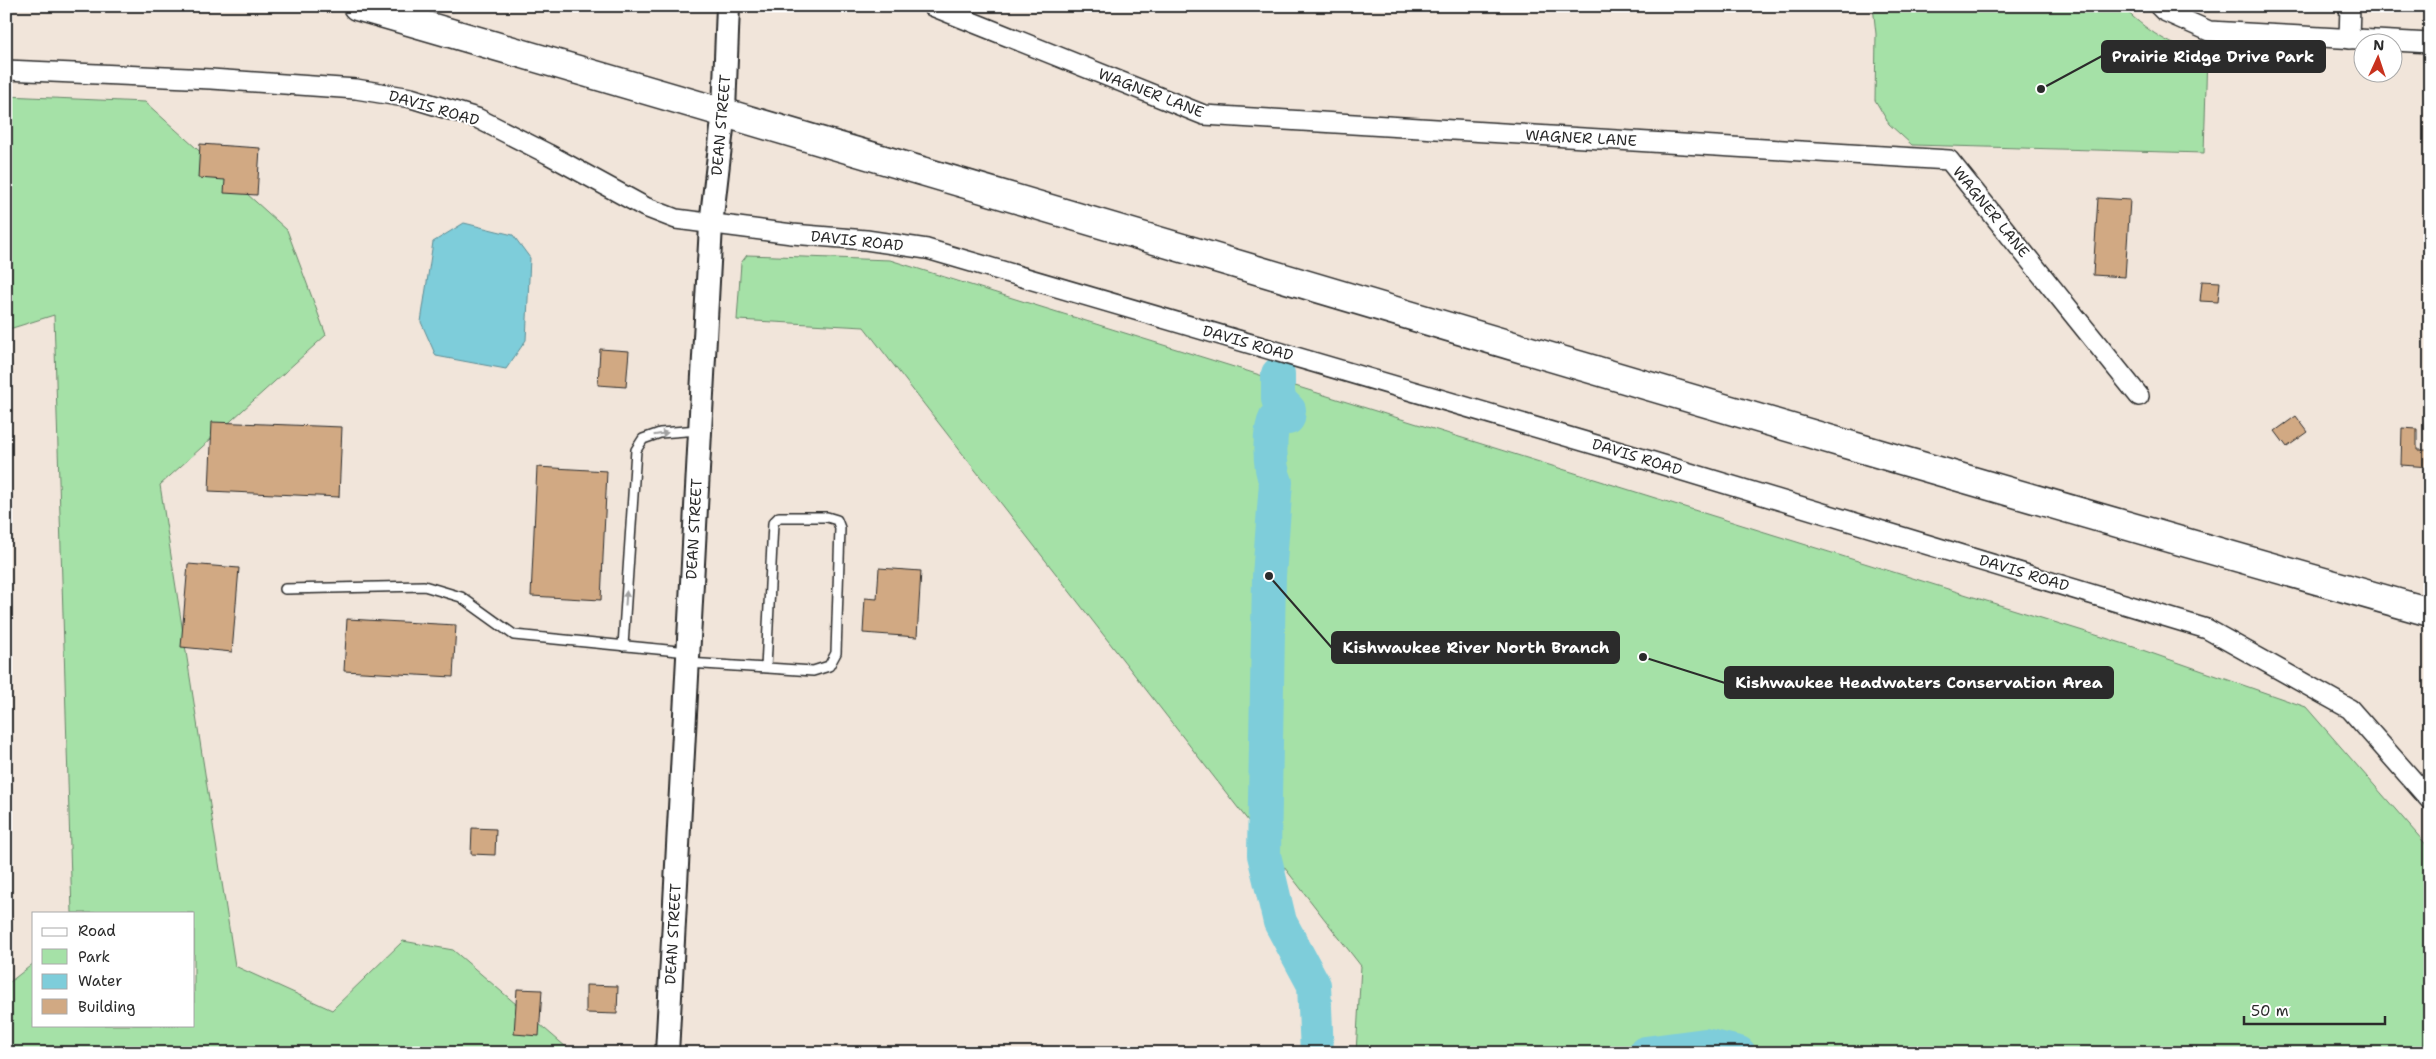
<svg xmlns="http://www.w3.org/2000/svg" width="2436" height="1059" viewBox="0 0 2436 1059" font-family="'Shantell Sans',sans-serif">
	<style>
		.green { fill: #a5e1a7; stroke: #688669 }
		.water { fill: #7ecdda; stroke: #5d8c94 }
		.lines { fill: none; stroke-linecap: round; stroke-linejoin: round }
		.river { stroke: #7ecdda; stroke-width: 34 }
		.building { fill: #d1a983; stroke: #2b2b2b }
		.service-casing { stroke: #2b2b2b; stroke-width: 12 }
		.minor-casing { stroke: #2b2b2b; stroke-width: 22 }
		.tertiary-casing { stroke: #2b2b2b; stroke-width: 26 }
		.primary-casing { stroke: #2b2b2b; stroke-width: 31 }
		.service { stroke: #fff; stroke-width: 9 }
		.minor { stroke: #fff; stroke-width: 19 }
		.tertiary { stroke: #fff; stroke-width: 22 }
		.primary { stroke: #fff; stroke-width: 28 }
		.oneway { fill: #a0a0a0 }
		.labels { text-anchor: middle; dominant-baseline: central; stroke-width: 4; stroke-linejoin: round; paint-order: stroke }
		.street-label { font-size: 15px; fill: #2b2b2b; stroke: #fff }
		.leader { fill: none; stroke: #2b2b2b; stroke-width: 2 }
		.callout-dot { fill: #2b2b2b; stroke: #fff; stroke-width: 2 }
		.callout { fill: #2b2b2b; stroke: #2b2b2b; stroke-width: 2 }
		.callout-label { font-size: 16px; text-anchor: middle; font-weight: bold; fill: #fff }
	</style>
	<rect width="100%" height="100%" fill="#f1e5da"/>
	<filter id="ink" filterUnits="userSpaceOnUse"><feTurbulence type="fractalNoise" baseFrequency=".02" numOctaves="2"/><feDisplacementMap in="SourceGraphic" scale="10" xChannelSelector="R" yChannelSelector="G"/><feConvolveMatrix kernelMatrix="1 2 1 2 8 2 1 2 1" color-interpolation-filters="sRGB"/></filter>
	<g filter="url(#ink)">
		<!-- green -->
		<g class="green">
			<path d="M 606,6 L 657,6 L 659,11 L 614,9 Z"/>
			<path d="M 1873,6 L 2121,6 C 2145,29 2173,50 2207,53 L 2204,153 L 1912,145 L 1889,124 L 1875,100 L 1876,34 Z"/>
			<path d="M 6,96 L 145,102 L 287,230 L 326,335 L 160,485 L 235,966 L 332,1010 L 403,941 L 453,950 L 573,1053 L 6,1053 L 6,985 L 34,963 L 34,1025 L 194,1025 L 194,913 L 72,913 L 54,315 L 6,330 Z"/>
			<path d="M 747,255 L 890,260 L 2128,645 L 2306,707 L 2430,849 L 2430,1053 L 1356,1053 L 1361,966 L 864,327 L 737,320 L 741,263 Z"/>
		</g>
		<!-- water -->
		<path class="water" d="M 464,223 L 513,235 L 530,258 L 526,340 L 506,369 L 436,356 L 421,322 L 433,242 Z"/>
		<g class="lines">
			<!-- river -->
			<g class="river">
				<path d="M 1278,374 L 1278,399 L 1289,410 L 1288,418 L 1276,417 C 1268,432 1269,467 1276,482 L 1269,576 L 1264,855 L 1280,922 L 1314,985 L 1317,1053"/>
				<path d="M 1645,1053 L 1705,1045 L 1739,1053"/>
			</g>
		</g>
		<!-- building -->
		<g class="building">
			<path d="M 200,144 L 260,148 L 257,195 L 224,193 L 225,180 L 198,178 Z"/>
			<path d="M 2098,198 L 2130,200 L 2125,277 L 2093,275 Z"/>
			<path d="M 2202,281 L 2220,282 L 2218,302 L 2200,301 Z"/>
			<path d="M 600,349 L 629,351 L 626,387 L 598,385 Z"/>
			<path d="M 2296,416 L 2308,432 L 2287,447 L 2275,431 Z"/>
			<path d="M 212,422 L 342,427 L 339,497 L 209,491 Z"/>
			<path d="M 2402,428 L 2417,429 L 2417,450 L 2430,450 L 2430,467 L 2401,465 Z"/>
			<path d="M 537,467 L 607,471 L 601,600 L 531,596 Z"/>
			<path d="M 188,564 L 239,568 L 232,652 L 181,647 Z"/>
			<path d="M 879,568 L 921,571 L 917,637 L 863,633 L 865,598 L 877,599 Z"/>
			<path d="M 347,619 L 456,625 L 453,677 L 344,671 Z"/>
			<path d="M 472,828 L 496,829 L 495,855 L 471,854 Z"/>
			<path d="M 586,985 L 618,986 L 617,1014 L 586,1013 Z"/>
			<path d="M 517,989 L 542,990 L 539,1036 L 514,1034 Z"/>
		</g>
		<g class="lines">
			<defs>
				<g id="service">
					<path d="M 285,589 L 424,586 L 461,597 L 514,635 L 688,652"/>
					<path d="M 623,646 L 636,450 L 643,439 L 660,433 L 699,430"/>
					<path d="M 688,663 L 813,671 L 829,666 L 836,653 L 840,528 L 837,520 L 827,517 L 779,517 L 773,523 L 766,668"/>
				</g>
				<g id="minor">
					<path d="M 932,6 L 1204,115 L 1949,160 L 2139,396"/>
					<path d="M 2159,6 L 2164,11 L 2209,31 L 2430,43"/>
					<path d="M 2349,39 L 2350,6"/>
					<path d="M 6,70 L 211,79 L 356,89 L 411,98 L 477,118 L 548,154 L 645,207 L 676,219 L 792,234 L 866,240 L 927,249 L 1627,454 L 2207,629 L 2350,709 L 2430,800"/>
				</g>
				<path id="tertiary" d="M 667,1053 L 711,225 L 724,111 L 728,6"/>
				<path id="primary" d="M 357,6 C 1049,205 1737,417 2430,612"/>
			</defs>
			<!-- service casing -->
			<use href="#service" class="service-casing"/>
			<!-- minor casing -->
			<use href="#minor" class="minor-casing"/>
			<!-- tertiary casing -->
			<use href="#tertiary" class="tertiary-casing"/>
			<!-- primary casing -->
			<use href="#primary" class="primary-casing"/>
			<!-- service -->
			<use href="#service" class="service"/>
			<!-- minor -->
			<use href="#minor" class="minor"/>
			<!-- tertiary -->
			<use href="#tertiary" class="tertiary"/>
			<!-- primary -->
			<use href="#primary" class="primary"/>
		</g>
		<!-- one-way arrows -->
		<defs><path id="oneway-solid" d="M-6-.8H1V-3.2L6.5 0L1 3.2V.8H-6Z" transform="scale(1.25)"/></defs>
		<g class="oneway">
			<use href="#oneway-solid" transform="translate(661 434) rotate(-10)"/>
			<use href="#oneway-solid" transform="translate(626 598) rotate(-86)"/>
		</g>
	</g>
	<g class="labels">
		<!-- street labels -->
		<g class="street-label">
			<text transform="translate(1151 93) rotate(21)">WAGNER LANE</text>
			<text transform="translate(434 108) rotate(16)">DAVIS ROAD</text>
			<text transform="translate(721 125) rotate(-85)">DEAN STREET</text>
			<text transform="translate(1581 138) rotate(3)">WAGNER LANE</text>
			<text transform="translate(1991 212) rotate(51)">WAGNER LANE</text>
			<text transform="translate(857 241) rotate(6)">DAVIS ROAD</text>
			<text transform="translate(1248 343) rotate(16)">DAVIS ROAD</text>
			<text transform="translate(1637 457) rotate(17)">DAVIS ROAD</text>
			<text transform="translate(694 529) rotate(-87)">DEAN STREET</text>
			<text transform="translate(2024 573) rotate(17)">DAVIS ROAD</text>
			<text transform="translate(673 934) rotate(-87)">DEAN STREET</text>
		</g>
	</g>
	<!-- callouts -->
	<path class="leader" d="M2041 89L2102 56M1269 576L1332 648M1643 657L1725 683"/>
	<g class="callout-dot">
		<circle cx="2041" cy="89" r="5"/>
		<circle cx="1269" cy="576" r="5"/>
		<circle cx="1643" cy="657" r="5"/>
	</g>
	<g class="callout">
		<rect x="2102" y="41" width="223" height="31" rx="5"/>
		<rect x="1332" y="632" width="287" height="31" rx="5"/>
		<rect x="1725" y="667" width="388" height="31" rx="5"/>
	</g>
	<g class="callout-label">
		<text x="2213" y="62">Prairie Ridge Drive Park</text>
		<text x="1476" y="653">Kishwaukee River North Branch</text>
		<text x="1919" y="688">Kishwaukee Headwaters Conservation Area</text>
	</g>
	<!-- margin -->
	<rect width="2436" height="1059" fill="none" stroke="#fff" stroke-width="25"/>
	<rect x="12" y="12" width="2411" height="1034" fill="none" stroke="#2b2b2b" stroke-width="2" filter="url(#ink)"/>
	<!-- legend -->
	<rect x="32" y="912" width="162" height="115" fill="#ffffff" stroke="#aaaaaa"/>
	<rect x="42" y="928" width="25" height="8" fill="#ffffff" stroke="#aaaaaa"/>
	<text x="78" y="936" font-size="15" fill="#2b2b2b">Road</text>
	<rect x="42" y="949" width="25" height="15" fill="#a5e1a7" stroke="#aaaaaa"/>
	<text x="78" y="962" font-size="15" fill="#2b2b2b">Park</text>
	<rect x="42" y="974" width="25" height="15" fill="#7ecdda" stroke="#aaaaaa"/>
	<text x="78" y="986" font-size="15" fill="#2b2b2b">Water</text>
	<rect x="42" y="999" width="25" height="15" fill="#d1a983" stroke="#aaaaaa"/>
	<text x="78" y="1012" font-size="15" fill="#2b2b2b">Building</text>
	<!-- north arrow -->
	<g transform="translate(2378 58) rotate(3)"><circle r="24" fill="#ffffff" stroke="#aaaaaa"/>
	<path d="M0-4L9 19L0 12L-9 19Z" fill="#c8321e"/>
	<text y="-8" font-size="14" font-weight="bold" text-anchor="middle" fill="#2b2b2b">N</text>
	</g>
	<!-- scale -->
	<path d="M2244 1016v8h141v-8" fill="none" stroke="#2b2b2b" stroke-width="2.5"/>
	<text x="2251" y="1016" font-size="15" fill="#2b2b2b" stroke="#ffffff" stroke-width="4" paint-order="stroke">50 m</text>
</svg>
